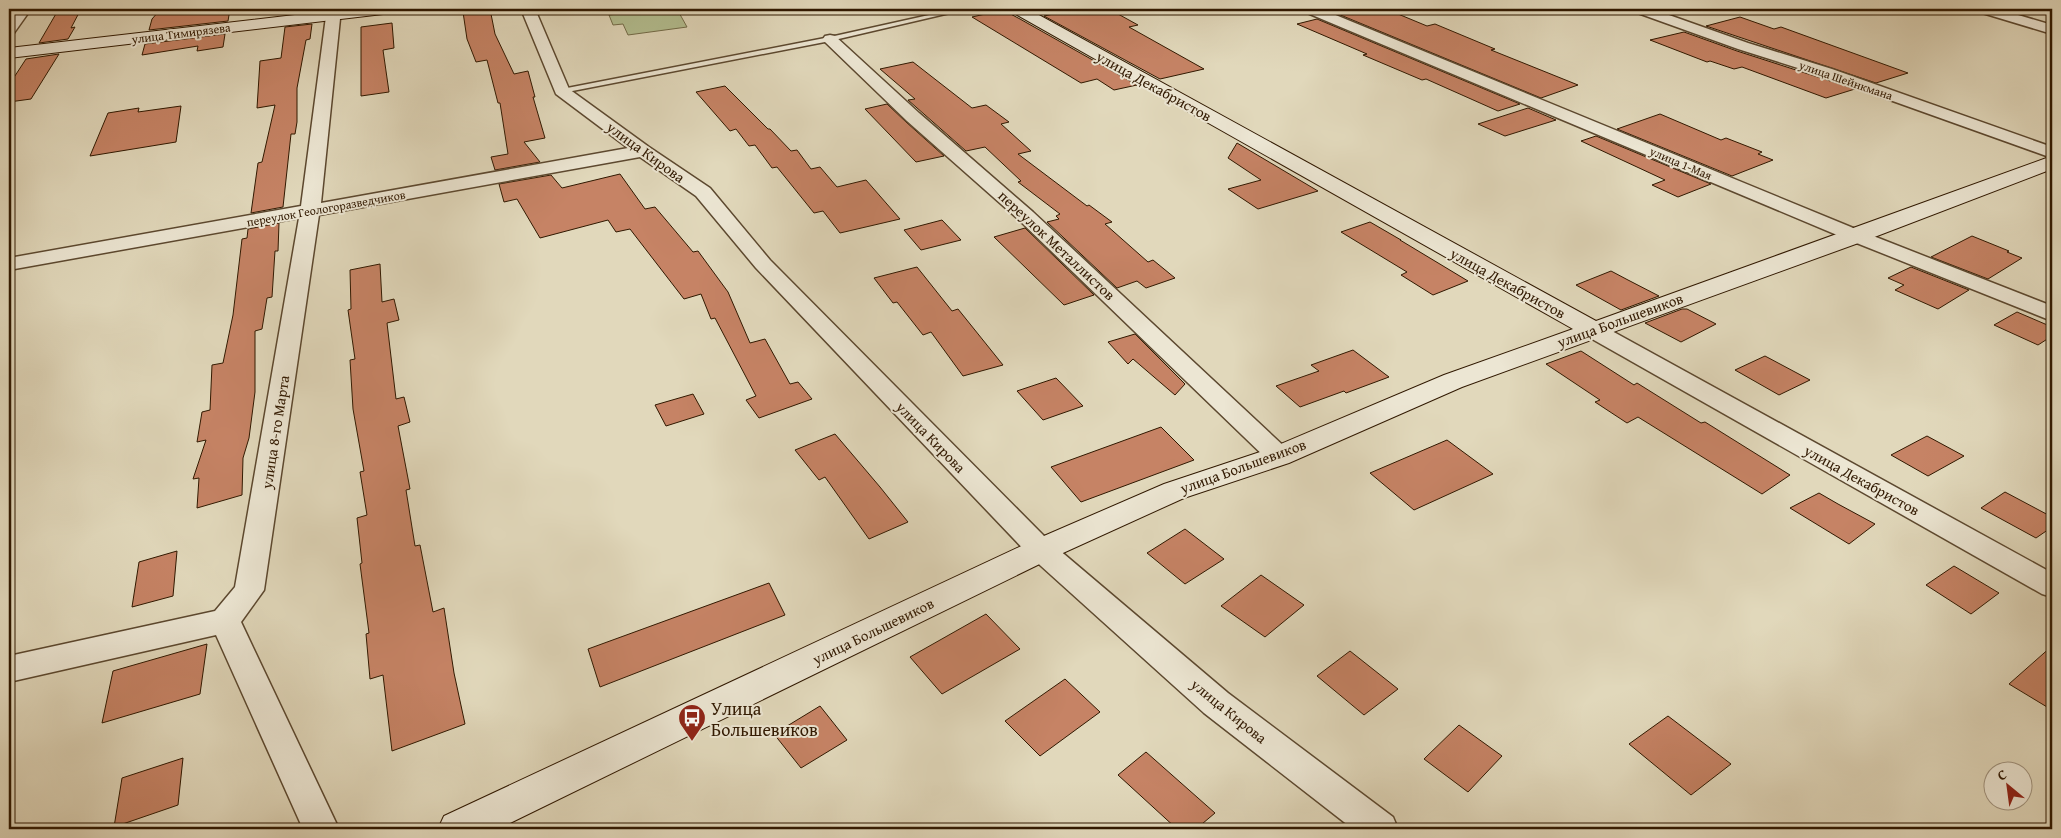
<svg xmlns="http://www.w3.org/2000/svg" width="2061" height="838" viewBox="0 0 2061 838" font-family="'Gentium Book Plus',serif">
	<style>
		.green { fill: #b3be90; stroke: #726b48 }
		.building { fill: #c68365; stroke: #301800 }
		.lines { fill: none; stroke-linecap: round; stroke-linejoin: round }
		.lane-casing { stroke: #5c482f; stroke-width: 3 }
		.street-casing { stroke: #5c482f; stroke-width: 3 }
		.secondary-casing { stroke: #301800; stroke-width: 2 }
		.lane { fill: #ece6d3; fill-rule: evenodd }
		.street { fill: #ece6d3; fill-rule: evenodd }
		.secondary { fill: #ece6d3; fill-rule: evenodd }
		.labels { text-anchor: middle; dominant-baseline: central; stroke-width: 4; stroke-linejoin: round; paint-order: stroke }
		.far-street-label { font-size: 12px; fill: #301800; stroke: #ece6d3 }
		.street-label { font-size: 15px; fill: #301800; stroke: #ece6d3 }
		.near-poi-label { font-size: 18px; fill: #301800; stroke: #ece6d3; text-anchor: start }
	</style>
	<rect width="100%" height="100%" fill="#e1d8bb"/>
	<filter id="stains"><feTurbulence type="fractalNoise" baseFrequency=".004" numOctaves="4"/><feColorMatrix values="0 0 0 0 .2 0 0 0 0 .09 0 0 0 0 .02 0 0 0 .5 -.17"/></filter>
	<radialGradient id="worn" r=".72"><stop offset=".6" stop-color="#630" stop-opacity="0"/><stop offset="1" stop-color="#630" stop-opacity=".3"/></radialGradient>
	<!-- green -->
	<path class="green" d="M 616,9 L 677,9 L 687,27 L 628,35 L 623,24 L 613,25 L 609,15 L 618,14 Z"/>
	<!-- building -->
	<g class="building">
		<path d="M 81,9 L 71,28 L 75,27 L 68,39 L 39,43 L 57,12 Z"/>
		<path d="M 180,9 L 230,9 L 228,21 L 149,30 L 152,19 L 159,11 Z"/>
		<path d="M 490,9 L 495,34 L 514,74 L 528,71 L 535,97 L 533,97 L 545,138 L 524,142 L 540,162 L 495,170 L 491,157 L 508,154 L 500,103 L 498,103 L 487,60 L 476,62 L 467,39 L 463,12 Z"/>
		<path d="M 1077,9 L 1109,9 L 1138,25 L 1129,27 L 1204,69 L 1160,79 L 1044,16 Z"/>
		<path d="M 1358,9 L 1386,9 L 1427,26 L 1435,24 L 1495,49 L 1491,50 L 1578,85 L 1541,98 L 1338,14 Z"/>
		<path d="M 1003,10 L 1020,19 L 1137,85 L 1114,90 L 1097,79 L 1081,83 L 972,17 Z"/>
		<path d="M 1740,17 L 1774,29 L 1781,27 L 1908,73 L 1876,83 L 1706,26 Z"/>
		<path d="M 1317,19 L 1520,104 L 1498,111 L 1426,79 L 1422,80 L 1363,55 L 1367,54 L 1297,24 Z"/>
		<path d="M 392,23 L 394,48 L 383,50 L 389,92 L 361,96 L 361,27 Z"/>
		<path d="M 312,24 L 310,39 L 306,40 L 297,88 L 297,122 L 295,134 L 291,134 L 283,207 L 251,213 L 258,163 L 262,162 L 275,105 L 257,108 L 260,61 L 281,58 L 285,27 Z"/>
		<path d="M 1684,32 L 1737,51 L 1855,89 L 1826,98 L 1742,67 L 1734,69 L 1710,61 L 1707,62 L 1650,40 Z"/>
		<path d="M 225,34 L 223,47 L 197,51 L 198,46 L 142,55 L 145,44 Z"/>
		<path d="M 59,54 L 31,99 L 9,102 L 9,85 L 26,59 Z"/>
		<path d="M 913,62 L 972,108 L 986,105 L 1009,122 L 1001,124 L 1031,151 L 1018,154 L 1087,206 L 1089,205 L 1112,222 L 1105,224 L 1148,262 L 1153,260 L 1175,278 L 1146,288 L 1137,281 L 1117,288 L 1047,222 L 1059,219 L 1056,216 L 1060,214 L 1018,182 L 1021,181 L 985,147 L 966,151 L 908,100 L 915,99 L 880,69 Z"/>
		<path d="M 725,86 L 768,129 L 770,129 L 791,151 L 797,150 L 811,169 L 820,167 L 837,187 L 866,180 L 900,219 L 840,233 L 823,211 L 814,213 L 777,167 L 772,168 L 755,145 L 749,146 L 736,129 L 730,131 L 696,92 Z"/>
		<path d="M 887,104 L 906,122 L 944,156 L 916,162 L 865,109 Z"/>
		<path d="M 181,106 L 176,142 L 90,156 L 108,113 L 139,108 L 138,112 Z"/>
		<path d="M 1528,108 L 1556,120 L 1505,136 L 1478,124 Z"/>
		<path d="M 1660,114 L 1721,140 L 1726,138 L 1762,152 L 1758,154 L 1773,160 L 1732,176 L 1617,129 Z"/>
		<path d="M 1596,136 L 1711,184 L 1678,197 L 1652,185 L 1665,180 L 1581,141 Z"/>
		<path d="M 1237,143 L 1318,191 L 1258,209 L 1228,189 L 1261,180 L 1228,158 Z"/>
		<path d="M 620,174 L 645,209 L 655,207 L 693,252 L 698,251 L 728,292 L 750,343 L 765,339 L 790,384 L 798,382 L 812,399 L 759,418 L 746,400 L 756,396 L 715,318 L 711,319 L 701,294 L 684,299 L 630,229 L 616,232 L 608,220 L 540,238 L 517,199 L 504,202 L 499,184 L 551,175 L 562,188 Z"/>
		<path d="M 942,220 L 961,240 L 921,250 L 904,230 Z"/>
		<path d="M 1370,222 L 1401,240 L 1400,240 L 1468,281 L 1433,295 L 1401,275 L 1407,272 L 1341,232 Z"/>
		<path d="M 279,223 L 278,251 L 275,251 L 272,297 L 267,298 L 262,329 L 255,331 L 255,392 L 249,438 L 243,458 L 242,495 L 197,508 L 199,478 L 193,479 L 206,440 L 197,442 L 202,412 L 210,410 L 212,365 L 223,363 L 233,315 L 242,239 L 247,238 L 248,229 Z"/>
		<path d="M 1025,228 L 1094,295 L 1064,305 L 994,237 Z"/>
		<path d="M 1972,236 L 2009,251 L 2007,252 L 2022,258 L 1988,279 L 1931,257 Z"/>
		<path d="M 380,264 L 382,302 L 394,299 L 399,320 L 387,323 L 396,399 L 404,397 L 410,422 L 398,426 L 410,489 L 406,490 L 415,546 L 420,545 L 433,612 L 444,608 L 454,673 L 465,724 L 392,751 L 383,675 L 370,679 L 366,634 L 369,633 L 360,564 L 362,563 L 357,518 L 367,515 L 360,472 L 364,471 L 353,409 L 350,360 L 355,359 L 348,310 L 351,309 L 350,270 Z"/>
		<path d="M 917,267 L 952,311 L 958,309 L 1003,365 L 963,376 L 931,332 L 923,335 L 897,302 L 893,303 L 874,278 Z"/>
		<path d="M 1911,267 L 1969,290 L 1938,309 L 1895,290 L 1904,285 L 1888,278 Z"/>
		<path d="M 1611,271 L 1628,280 L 1659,296 L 1621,310 L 1576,285 Z"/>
		<path d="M 1682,309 L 1687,309 L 1716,324 L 1681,342 L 1645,323 Z"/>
		<path d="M 2017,312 L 2052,327 L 2052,336 L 2038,345 L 1994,325 Z"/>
		<path d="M 1135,334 L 1185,384 L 1175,395 L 1133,359 L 1128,364 L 1108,342 Z"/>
		<path d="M 1353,350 L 1389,377 L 1346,393 L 1344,391 L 1300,407 L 1276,386 L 1319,371 L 1311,365 Z"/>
		<path d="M 1581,351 L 1634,385 L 1637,383 L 1701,423 L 1705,422 L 1790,475 L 1762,494 L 1638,417 L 1627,423 L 1595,402 L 1600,400 L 1546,364 Z"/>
		<path d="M 1765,356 L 1810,380 L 1779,395 L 1735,370 Z"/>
		<path d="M 1056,378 L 1083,406 L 1043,420 L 1017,391 Z"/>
		<path d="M 693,394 L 704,414 L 666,426 L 655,405 Z"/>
		<path d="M 1161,427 L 1194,460 L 1081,502 L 1051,467 Z"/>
		<path d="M 835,434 L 880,487 L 908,522 L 869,539 L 825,477 L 819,480 L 795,450 Z"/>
		<path d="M 1927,436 L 1964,456 L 1928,476 L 1891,455 Z"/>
		<path d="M 1447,440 L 1493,474 L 1414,510 L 1370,473 Z"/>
		<path d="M 2005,492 L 2052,517 L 2052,527 L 2036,538 L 1981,508 Z"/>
		<path d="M 1819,493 L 1838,504 L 1875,524 L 1849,544 L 1790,508 Z"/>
		<path d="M 1185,529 L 1224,559 L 1185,584 L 1147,553 Z"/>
		<path d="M 177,551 L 173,596 L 132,607 L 139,562 Z"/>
		<path d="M 1954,566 L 1999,593 L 1971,614 L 1926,585 Z"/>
		<path d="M 1261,575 L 1304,605 L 1265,637 L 1221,606 Z"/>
		<path d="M 769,583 L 785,615 L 600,687 L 588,649 Z"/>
		<path d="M 986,614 L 1020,649 L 942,694 L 910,657 Z"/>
		<path d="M 207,644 L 200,694 L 102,723 L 113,671 Z"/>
		<path d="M 2052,646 L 2052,710 L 2009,684 Z"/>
		<path d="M 1350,651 L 1398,689 L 1364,715 L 1317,676 Z"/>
		<path d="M 1065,679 L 1100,712 L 1040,756 L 1005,721 Z"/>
		<path d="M 820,706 L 847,740 L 801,768 L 774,734 Z"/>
		<path d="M 1668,716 L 1731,764 L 1691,795 L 1629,744 Z"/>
		<path d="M 1459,725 L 1502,756 L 1468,792 L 1424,759 Z"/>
		<path d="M 1146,752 L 1215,813 L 1196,829 L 1177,829 L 1118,775 Z"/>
		<path d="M 183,758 L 178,805 L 114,827 L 122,778 Z"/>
	</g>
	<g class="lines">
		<defs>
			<path id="lane" d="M 956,9 L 967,9 L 830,41 L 562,93 L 558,91 L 562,89 L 830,37 Z"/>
			<g id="street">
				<path d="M 17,9 L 31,9 L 14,33 L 9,34 L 9,20 Z"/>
				<path d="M 327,9 L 341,9 L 321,203 L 628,148 L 556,94 L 521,9 L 535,9 L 569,89 L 649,147 L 710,188 L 770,260 L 1051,543 L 1228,693 L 1393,817 L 1398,829 L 1353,829 L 1204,713 L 1031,557 L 756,268 L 696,196 L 640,157 L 319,215 L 264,590 L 241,622 L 339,829 L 303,829 L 216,635 L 9,682 L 9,656 L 215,611 L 235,587 L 299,218 L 9,270 L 9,258 L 301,206 Z"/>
				<path d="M 1303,9 L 1321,9 L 1863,232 L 2052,306 L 2052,321 L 1849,240 L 1305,12 Z"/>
				<path d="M 1633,9 L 1652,9 L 1748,43 L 1832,69 L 2052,147 L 2052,158 L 1820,75 L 1738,49 L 1635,12 Z"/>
				<path d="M 1977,9 L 1998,9 L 2052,25 L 2052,34 L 1979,12 Z"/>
				<path d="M 830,35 L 835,36 L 919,113 L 1033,212 L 1288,450 L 1292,456 L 1288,462 L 1279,465 L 1270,462 L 1019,220 L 907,121 L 825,42 L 823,39 L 825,36 Z"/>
				<path d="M 1593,323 L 1601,325 L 2052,573 L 2052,597 L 2042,594 L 1585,335 L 1582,330 L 1585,325 Z"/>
			</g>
			<g id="secondary">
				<path d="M 346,9 L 391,9 L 388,12 L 383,14 L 9,58 L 9,48 Z"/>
				<path d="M 1010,9 L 1028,9 L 1596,321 L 2052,156 L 2052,169 L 1864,241 L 1462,387 L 1289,463 L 1184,498 L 1052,558 L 498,829 L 438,829 L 444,816 L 1030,542 L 1164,484 L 1269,449 L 1444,375 L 1573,329 L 1012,12 Z"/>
			</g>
		</defs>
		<!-- lane casing -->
		<use href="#lane" class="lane-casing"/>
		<!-- street casing -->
		<use href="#street" class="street-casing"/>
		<!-- secondary casing -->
		<use href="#secondary" class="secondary-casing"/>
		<!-- lane -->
		<use href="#lane" class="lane"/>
		<!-- street -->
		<use href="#street" class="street"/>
		<!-- secondary -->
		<use href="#secondary" class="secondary"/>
	</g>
	<!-- icons -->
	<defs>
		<symbol id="bus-pin" viewBox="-11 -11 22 30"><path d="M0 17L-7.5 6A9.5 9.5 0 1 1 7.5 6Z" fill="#8f2418" stroke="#ece6d3"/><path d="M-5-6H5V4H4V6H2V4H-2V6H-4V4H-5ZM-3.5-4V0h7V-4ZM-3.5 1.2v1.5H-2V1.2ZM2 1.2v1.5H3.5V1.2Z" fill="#fff"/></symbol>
	</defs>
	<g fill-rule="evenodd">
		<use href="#bus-pin" x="676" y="702" width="32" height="43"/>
	</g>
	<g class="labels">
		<!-- far-street labels -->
		<g class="far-street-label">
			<text transform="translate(181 33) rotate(-7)">улица Тимирязева</text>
			<text transform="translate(1846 80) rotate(19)">улица Шейнкмана</text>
			<text transform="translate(1681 163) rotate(23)">улица 1-Мая</text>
			<text transform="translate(326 208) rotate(-10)">переулок Геологоразведчиков</text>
		</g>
		<!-- street labels -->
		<g class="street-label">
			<text transform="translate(1154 86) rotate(29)">улица Декабристов</text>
			<text transform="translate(646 152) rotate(36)">улица Кирова</text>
			<text transform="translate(1057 245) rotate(43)">переулок Металлистов</text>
			<text transform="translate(1508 283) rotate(29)">улица Декабристов</text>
			<text transform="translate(1620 320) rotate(-20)">улица Большевиков</text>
			<text transform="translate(275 432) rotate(-81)">улица 8-го Марта</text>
			<text transform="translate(931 437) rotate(46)">улица Кирова</text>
			<text transform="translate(1243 466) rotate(-20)">улица Большевиков</text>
			<text transform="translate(1862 480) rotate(29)">улица Декабристов</text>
			<text transform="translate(873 631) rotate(-26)">улица Большевиков</text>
			<text transform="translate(1229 711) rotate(39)">улица Кирова</text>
		</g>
		<!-- near-poi labels -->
		<g class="near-poi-label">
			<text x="711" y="708">Улица<tspan x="711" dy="21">Большевиков</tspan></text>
		</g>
	</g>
	<!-- margin -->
	<rect width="2061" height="838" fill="none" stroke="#e1d8bb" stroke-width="30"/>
	<rect x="10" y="10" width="2041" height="818" fill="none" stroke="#301800" stroke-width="2.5"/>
	<rect x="15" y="15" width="2031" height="808" fill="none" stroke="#301800"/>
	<!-- north arrow -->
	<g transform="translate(2008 786) rotate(331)"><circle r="24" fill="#ece6d3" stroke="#a1947f"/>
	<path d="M0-4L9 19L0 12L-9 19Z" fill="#8f2418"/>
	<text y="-8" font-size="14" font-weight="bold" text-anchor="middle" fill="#301800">С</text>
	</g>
	<rect width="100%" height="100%" filter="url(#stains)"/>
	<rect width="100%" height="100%" fill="url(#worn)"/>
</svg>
